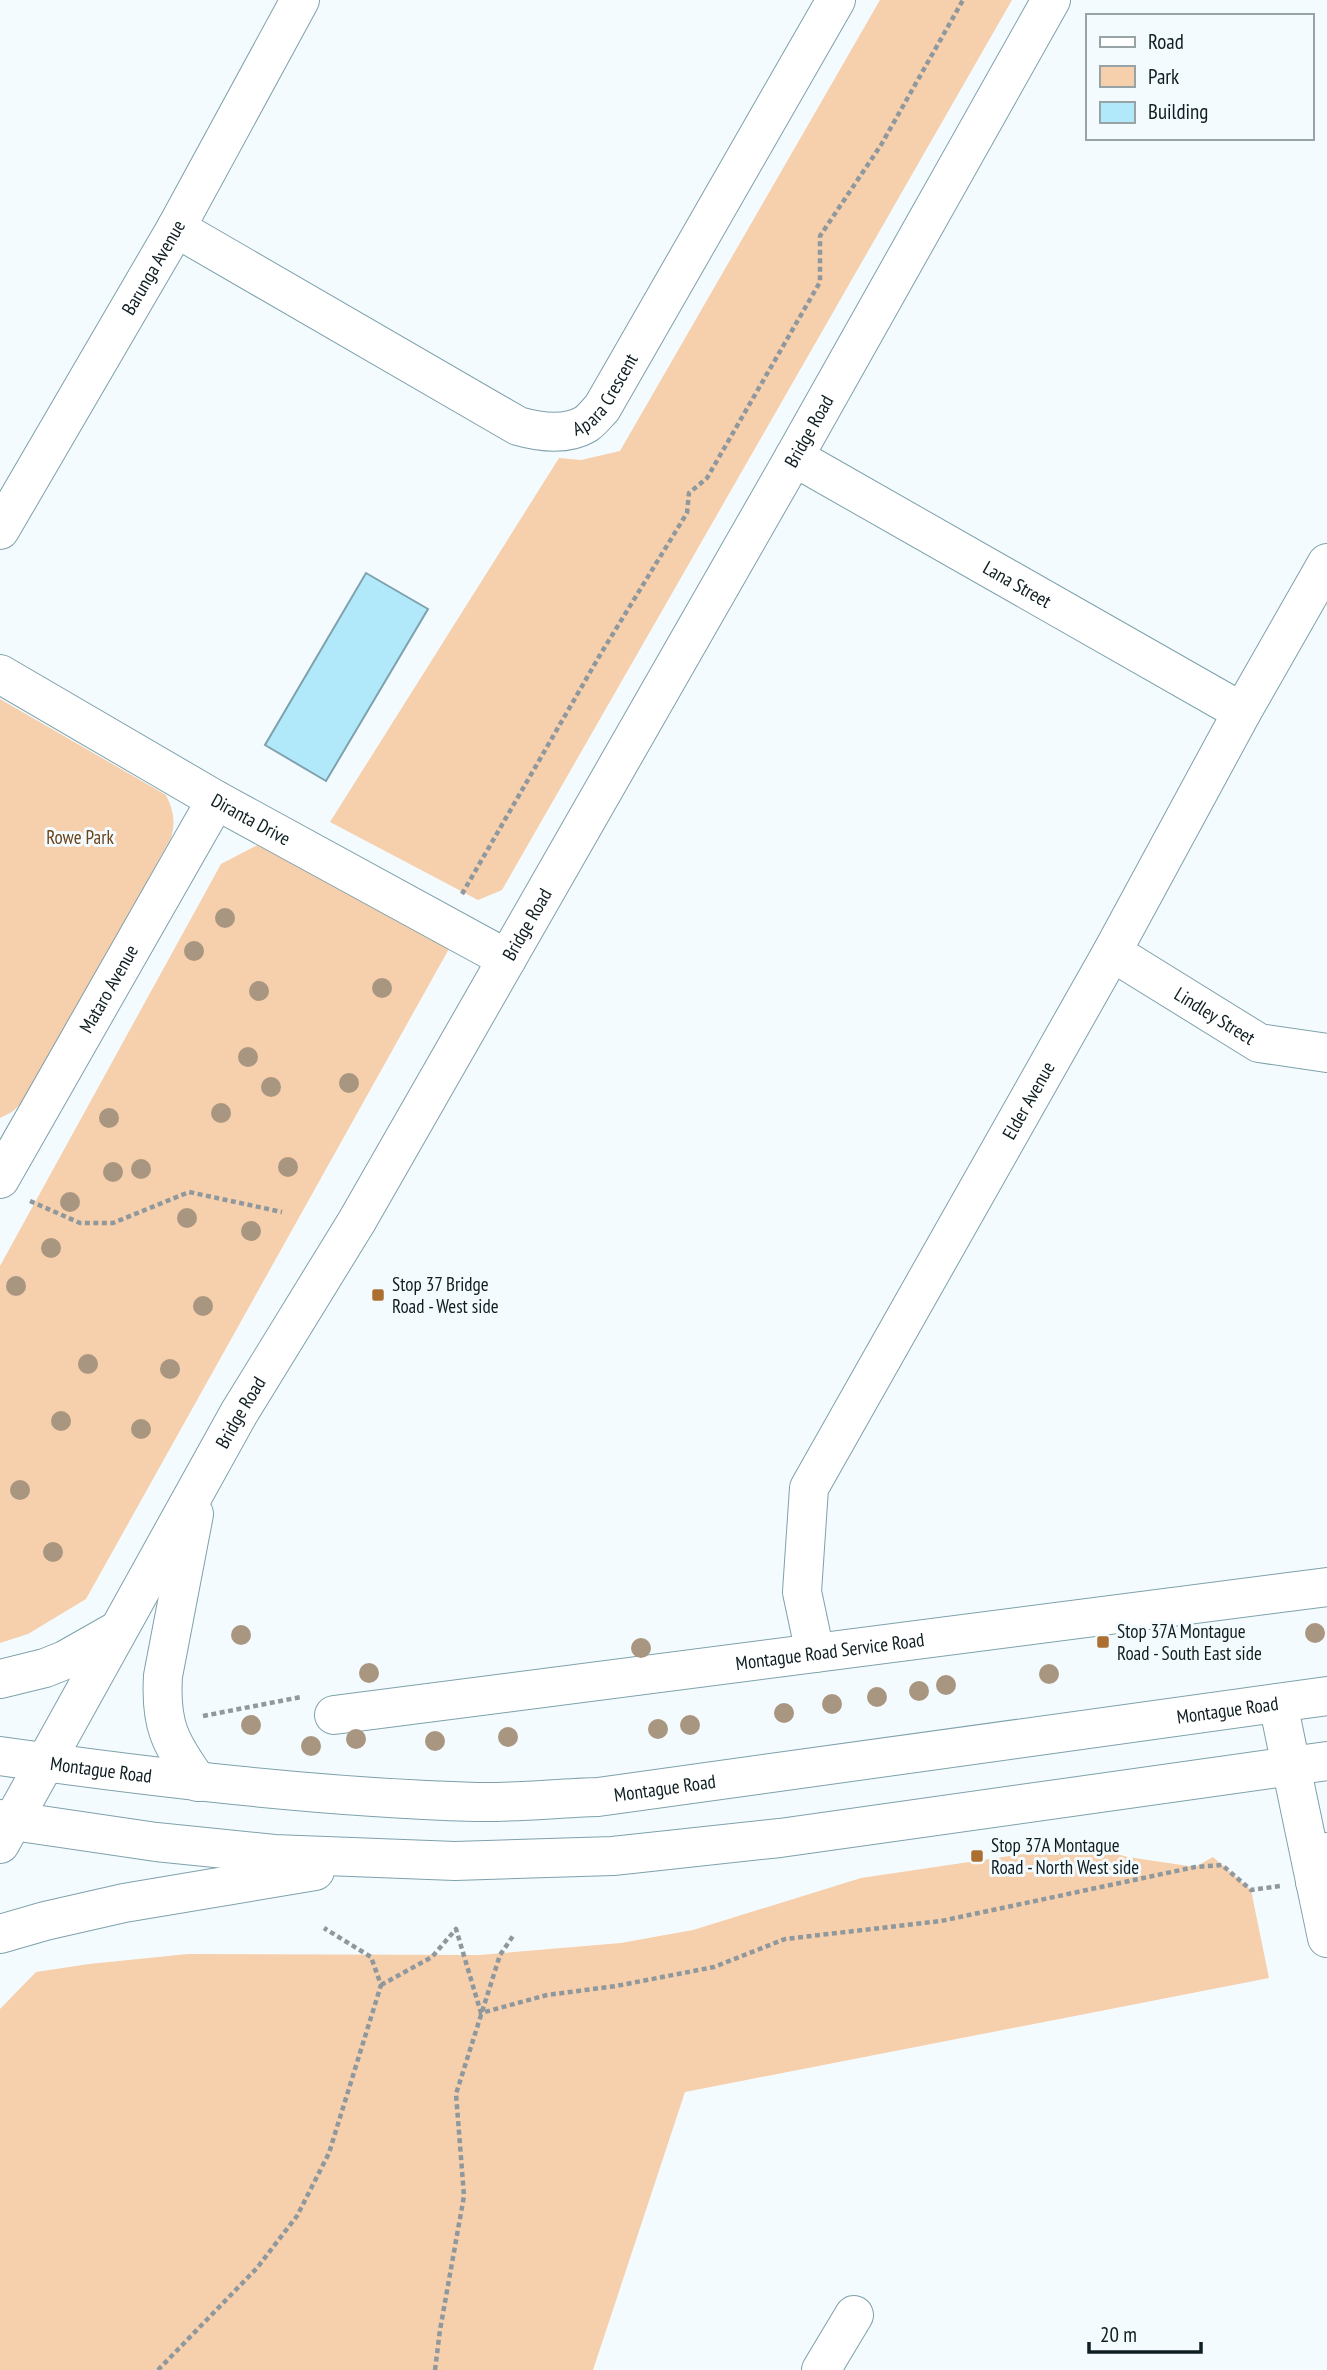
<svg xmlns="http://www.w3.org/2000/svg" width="1327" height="2370" viewBox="0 0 1327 2370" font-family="'PT Sans Narrow',sans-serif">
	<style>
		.green { fill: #f6cfac }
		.building { fill: #b2e9fa; stroke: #7ea2ad; stroke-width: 2 }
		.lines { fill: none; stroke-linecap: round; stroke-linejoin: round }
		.minor-casing { stroke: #7ea1ac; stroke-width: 40 }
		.major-casing { stroke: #7ea1ac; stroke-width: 40 }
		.path { stroke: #8f999d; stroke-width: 4.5; stroke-dasharray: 5 3.5; stroke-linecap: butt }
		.minor { stroke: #fff; stroke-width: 38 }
		.major { stroke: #fff; stroke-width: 38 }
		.tree { fill: #a99680 }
		.poi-dot { fill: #ab6f32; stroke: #f4fbfe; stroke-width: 2.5 }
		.labels { text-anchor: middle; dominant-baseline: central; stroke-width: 6; stroke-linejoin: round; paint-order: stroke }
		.street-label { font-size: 19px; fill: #0f1e22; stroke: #f4fbfe }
		.park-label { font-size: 19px; fill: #6b4319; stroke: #f4fbfe }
		.poi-label { font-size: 19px; fill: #0f1e22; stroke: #f4fbfe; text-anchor: start }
	</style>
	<rect width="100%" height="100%" fill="#f4fbfe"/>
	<!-- green -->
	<g class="green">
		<path d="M 880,0 L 1012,0 L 502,890 L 478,900 L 330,822 L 559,458 L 581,460 L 620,451 Z"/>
		<path d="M 0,699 L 166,795 C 173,810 176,821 171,838 L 27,1098 L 12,1112 L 0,1118 Z"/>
		<path d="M 265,841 L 450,947 L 86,1599 L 28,1634 L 0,1643 L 0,1266 L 221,864 Z"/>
		<path d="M 1083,1845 L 1128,1857 L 1195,1867 L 1213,1857 L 1251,1890 L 1269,1978 L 685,2092 L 593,2370 L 0,2370 L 0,2009 L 36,1972 L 89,1964 L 188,1954 L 479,1955 L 621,1943 L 693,1930 L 861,1878 Z"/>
	</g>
	<!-- building -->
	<path class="building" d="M 366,573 L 428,609 L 326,781 L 265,745 Z"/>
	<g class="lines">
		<defs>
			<g id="minor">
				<path id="s1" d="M 176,228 L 518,426 C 539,432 566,436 586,424 C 592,420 597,413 602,408 L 836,0"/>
				<path id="s2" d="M 794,457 L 1242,712"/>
				<path id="s3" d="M 0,530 L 176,228 L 300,0"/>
				<path id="s4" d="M 0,674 L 216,800 L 507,959"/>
				<path id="s5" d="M 1112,952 L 1259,1043 L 1327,1053"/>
				<path id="s6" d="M 0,1179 L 216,800"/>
				<path id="s7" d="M 815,1653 L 802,1592 L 809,1488 L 1112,952 L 1242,712 L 1327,563"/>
				<path id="s8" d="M 334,1715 L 1327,1587"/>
				<path d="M 1291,1766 L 1327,1938"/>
				<path d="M 821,2370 L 854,2315"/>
			</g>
			<g id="major">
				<path d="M 194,1514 L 163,1676 C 160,1725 170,1743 198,1782"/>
				<path d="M 0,1679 L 45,1668 L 65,1660 L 118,1630"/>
				<path d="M 1278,1703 L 1291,1766"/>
				<path id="s9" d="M 0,1756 C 158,1778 316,1797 476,1802 C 516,1803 558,1798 598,1797 L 1327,1696"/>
				<path d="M 0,1819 L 156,1842 L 274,1854 L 455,1861 L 613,1856 L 780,1838 L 1327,1761"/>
				<path id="s10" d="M 0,1844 L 239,1413 L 357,1221 L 794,457 L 1051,0"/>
				<path d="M 1315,1882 L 1327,1852"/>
				<path d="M 0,1934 L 45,1921 L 124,1903 L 315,1871"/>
			</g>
		</defs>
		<!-- minor casing -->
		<use href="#minor" class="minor-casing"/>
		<!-- major casing -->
		<use href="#major" class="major-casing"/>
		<!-- path -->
		<g class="path">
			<path d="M 462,894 L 600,655 L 687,513 L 689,493 L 707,478 L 820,282 L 820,236 L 881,145 L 963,0"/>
			<path d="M 30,1201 L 80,1223 L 113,1223 L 189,1192 L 282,1212"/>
			<path d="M 203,1716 L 301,1697"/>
			<path d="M 381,1985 L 432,1957 L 456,1929 L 481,2013 L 547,1995 L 616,1986 L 714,1967 L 785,1939 L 941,1921 L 1195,1867 L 1222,1865 L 1251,1890 L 1280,1886"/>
			<path d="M 158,2370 L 257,2268 L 297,2216 L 329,2153 L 381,1985 L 371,1957 L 324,1928"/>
			<path d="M 435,2370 L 440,2330 L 464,2196 L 456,2094 L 500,1955 L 513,1936"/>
		</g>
		<!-- minor -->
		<use href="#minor" class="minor"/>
		<!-- major -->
		<use href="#major" class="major"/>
	</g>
	<!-- trees -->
	<g class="tree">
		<circle cx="225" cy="918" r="10"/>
		<circle cx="194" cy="951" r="10"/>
		<circle cx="382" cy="988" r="10"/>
		<circle cx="259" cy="991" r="10"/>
		<circle cx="248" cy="1057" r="10"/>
		<circle cx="349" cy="1083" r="10"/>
		<circle cx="271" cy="1087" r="10"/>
		<circle cx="221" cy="1113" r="10"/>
		<circle cx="109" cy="1118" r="10"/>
		<circle cx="288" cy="1167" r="10"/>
		<circle cx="141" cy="1169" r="10"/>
		<circle cx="113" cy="1172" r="10"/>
		<circle cx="70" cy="1202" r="10"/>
		<circle cx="187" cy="1218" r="10"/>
		<circle cx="251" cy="1231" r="10"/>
		<circle cx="51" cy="1248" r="10"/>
		<circle cx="16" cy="1286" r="10"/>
		<circle cx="203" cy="1306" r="10"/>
		<circle cx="88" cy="1364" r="10"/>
		<circle cx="170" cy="1369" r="10"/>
		<circle cx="61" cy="1421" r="10"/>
		<circle cx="141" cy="1429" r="10"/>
		<circle cx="20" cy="1490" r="10"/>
		<circle cx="53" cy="1552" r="10"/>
		<circle cx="1315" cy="1633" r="10"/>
		<circle cx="241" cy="1635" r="10"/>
		<circle cx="641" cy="1648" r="10"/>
		<circle cx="369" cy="1673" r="10"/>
		<circle cx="1049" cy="1674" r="10"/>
		<circle cx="946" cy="1685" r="10"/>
		<circle cx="919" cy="1691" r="10"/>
		<circle cx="877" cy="1697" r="10"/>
		<circle cx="832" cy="1704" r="10"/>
		<circle cx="784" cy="1713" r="10"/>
		<circle cx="251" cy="1725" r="10"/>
		<circle cx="690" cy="1725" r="10"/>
		<circle cx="658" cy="1729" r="10"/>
		<circle cx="508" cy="1737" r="10"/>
		<circle cx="356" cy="1739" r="10"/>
		<circle cx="435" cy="1741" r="10"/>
		<circle cx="311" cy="1746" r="10"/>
	</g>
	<!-- markers -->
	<g class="poi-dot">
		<rect x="371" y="1288" width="14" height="14" rx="3.5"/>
		<rect x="1096" y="1635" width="14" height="14" rx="3.5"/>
		<rect x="970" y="1849" width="14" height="14" rx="3.5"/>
	</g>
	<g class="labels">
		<!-- street labels -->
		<g class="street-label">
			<text stroke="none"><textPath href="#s3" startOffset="304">Barunga Avenue</textPath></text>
			<text stroke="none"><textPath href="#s1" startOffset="500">Apara Crescent</textPath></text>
			<text stroke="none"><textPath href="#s10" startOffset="1628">Bridge Road</textPath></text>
			<text stroke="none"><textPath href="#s2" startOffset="257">Lana Street</textPath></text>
			<text stroke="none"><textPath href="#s4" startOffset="290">Diranta Drive</textPath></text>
			<text stroke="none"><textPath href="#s10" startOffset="1060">Bridge Road</textPath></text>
			<text stroke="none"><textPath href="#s6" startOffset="219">Mataro Avenue</textPath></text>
			<text stroke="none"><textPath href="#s5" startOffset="121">Lindley Street</textPath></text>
			<text stroke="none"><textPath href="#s7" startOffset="612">Elder Avenue</textPath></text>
			<text stroke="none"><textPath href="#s10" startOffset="494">Bridge Road</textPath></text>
			<text stroke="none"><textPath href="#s8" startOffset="500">Montague Road Service Road</textPath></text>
			<text stroke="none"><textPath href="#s9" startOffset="1236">Montague Road</textPath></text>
			<text stroke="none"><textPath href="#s9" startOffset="102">Montague Road</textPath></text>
			<text stroke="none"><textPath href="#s9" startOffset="668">Montague Road</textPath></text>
		</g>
		<!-- park labels -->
		<g class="park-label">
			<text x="80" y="837">Rowe Park</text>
		</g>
		<!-- poi labels -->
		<g class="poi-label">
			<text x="392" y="1284">Stop 37 Bridge<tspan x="392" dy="22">Road - West side</tspan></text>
			<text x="1117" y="1631">Stop 37A Montague<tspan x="1117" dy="22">Road - South East side</tspan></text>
			<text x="991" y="1845">Stop 37A Montague<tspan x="991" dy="22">Road - North West side</tspan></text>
		</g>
	</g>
	<!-- legend -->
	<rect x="1086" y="14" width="228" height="126" fill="#f4fbfe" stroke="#98a3a6" stroke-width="2"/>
	<rect x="1100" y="37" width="35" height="10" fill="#ffffff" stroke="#98a3a6" stroke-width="2"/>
	<text x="1148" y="49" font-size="21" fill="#0f1e22">Road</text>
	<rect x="1100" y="66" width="35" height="21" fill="#f6cfac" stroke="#98a3a6" stroke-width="2"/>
	<text x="1148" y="84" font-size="21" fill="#0f1e22">Park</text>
	<rect x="1100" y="102" width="35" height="21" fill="#b2e9fa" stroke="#98a3a6" stroke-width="2"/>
	<text x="1148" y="119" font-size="21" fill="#0f1e22">Building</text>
	<!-- scale -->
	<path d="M1089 2342v10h112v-10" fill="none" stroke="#0f1e22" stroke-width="3.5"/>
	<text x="1100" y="2342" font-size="21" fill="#0f1e22" stroke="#f4fbfe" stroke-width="5" paint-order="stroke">20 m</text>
</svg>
